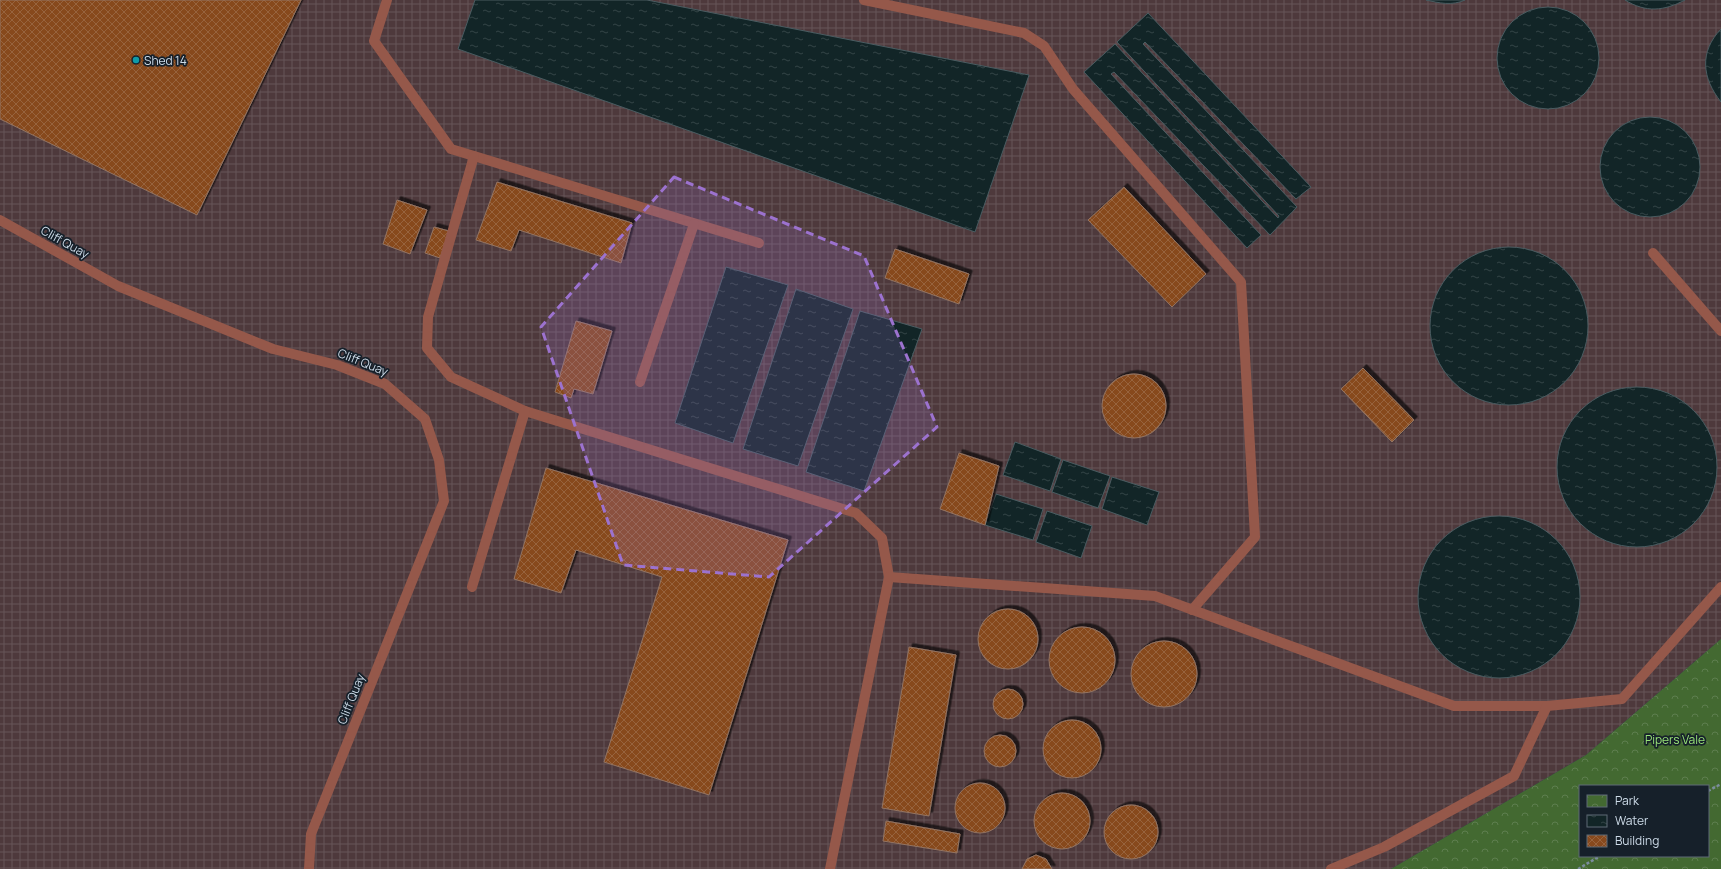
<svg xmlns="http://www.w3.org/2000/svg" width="1721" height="869" viewBox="0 0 1721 869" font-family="Manrope,sans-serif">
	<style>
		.industrial { fill: url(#industrial-grid) }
		.park { fill: url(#park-crowns); fill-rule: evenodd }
		.water { fill: url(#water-ripples); stroke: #4a5c61 }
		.building { fill: url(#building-cross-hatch); stroke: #937462; filter: url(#shadow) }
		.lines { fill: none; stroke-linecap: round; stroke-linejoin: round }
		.path { stroke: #7b8d9e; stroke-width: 2.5; stroke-dasharray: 3 2; stroke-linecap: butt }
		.service { stroke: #95584a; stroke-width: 10 }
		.marked { fill: #9c72cf; fill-opacity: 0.2; stroke: #9c72cf; stroke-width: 3; stroke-dasharray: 8 5; stroke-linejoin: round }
		.culture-dot { fill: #0f9aa8; stroke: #16202a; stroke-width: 1.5 }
		.labels { text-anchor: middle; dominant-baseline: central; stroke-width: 3.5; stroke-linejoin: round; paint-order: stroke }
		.poi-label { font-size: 12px; fill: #cddbe8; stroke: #16202a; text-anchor: start }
		.street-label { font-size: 12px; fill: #cddbe8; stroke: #16202a }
		.park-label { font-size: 12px; fill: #98e278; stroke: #16202a }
	</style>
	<defs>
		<pattern id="industrial-grid" width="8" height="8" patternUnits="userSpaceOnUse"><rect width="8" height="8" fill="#4e393c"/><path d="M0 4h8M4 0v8" fill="none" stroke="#665558"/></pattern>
		<pattern id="park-crowns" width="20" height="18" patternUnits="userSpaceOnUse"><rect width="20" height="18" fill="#436931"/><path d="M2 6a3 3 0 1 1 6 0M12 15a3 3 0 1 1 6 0" fill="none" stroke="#5d7e4f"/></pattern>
		<pattern id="water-ripples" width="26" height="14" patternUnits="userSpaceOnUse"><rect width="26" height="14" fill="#122527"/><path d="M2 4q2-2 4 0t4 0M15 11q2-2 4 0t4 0" fill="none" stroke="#334446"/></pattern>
		<pattern id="building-cross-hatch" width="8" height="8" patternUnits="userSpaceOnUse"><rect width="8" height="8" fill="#87491d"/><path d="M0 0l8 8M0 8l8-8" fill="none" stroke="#97633e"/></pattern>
		<filter id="shadow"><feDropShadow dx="3.5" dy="-3.5" stdDeviation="0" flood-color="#0009"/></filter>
	</defs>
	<rect width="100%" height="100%" fill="#233a4f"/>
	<!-- industrial -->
	<path class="industrial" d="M 0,0 L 1721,0 L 1721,639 L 1586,755 L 1391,869 L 0,869 Z"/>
	<!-- park -->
	<path class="park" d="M 1721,639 L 1721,869 L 1391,869 L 1586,755 ZM 1580,786 L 1708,786 L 1708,856 L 1580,856 Z"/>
	<!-- water -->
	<g class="water">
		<path d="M 475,0 L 647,0 L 1029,75 L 975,232 L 458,49 Z"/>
		<path d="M 1426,0 L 1465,0 C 1452,6 1439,3 1426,0 Z"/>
		<path d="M 1625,0 L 1685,0 C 1664,11 1646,13 1625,0 Z"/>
		<circle cx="1548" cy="58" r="51"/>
		<path d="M 1148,13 L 1311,187 L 1296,199 L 1145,42 L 1143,44 L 1297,207 L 1270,235 L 1114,72 L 1111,74 L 1261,235 L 1247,248 L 1084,72 L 1115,44 L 1278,218 L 1279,216 L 1117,42 Z"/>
		<path d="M 1721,29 L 1721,102 C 1702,78 1699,52 1721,29 Z"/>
		<circle cx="1650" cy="167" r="50"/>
		<circle cx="1509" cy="326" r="79"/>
		<path d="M 726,267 L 788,285 L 733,443 L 675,423 Z"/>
		<path d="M 796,289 L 853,309 L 798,466 L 743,449 Z"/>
		<path d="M 860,311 L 922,329 L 864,491 L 806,472 Z"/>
		<circle cx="1637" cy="467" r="80"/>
		<path d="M 1015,442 L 1061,459 L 1050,491 L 1003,475 Z"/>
		<path d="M 1063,460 L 1110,476 L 1098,508 L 1052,492 Z"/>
		<path d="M 1112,477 L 1159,492 L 1147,525 L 1102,509 Z"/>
		<path d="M 996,494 L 1043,509 L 1033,540 L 985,525 Z"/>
		<path d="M 1047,511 L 1092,526 L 1081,558 L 1036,542 Z"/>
		<circle cx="1499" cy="597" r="81"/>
	</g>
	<!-- building -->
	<g class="building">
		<path d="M 0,0 L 301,0 L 197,215 L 0,119 Z"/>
		<path d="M 497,182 L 632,223 L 621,263 L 519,230 L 511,251 L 476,240 Z"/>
		<path d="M 1124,187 L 1206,274 L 1172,307 L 1088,220 Z"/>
		<path d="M 397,200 L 427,210 L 410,254 L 383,244 Z"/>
		<path d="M 434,227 L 449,231 L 440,258 L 425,253 Z"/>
		<path d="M 895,249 L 969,274 L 959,304 L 885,278 Z"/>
		<path d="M 576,321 L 612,331 L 593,394 L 574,389 L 571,398 L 555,392 Z"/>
		<path d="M 1363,368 L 1414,420 L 1392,442 L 1341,389 Z"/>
		<circle cx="1134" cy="406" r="32"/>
		<path d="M 959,453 L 999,466 L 985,525 L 940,509 Z"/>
		<path d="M 546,468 L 788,540 L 709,795 L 604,762 L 662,577 L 576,550 L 561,593 L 514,579 Z"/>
		<circle cx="1008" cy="639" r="30"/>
		<circle cx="1082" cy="660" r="33"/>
		<circle cx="1164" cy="674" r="33"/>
		<path d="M 909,647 L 956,655 L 929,816 L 882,808 Z"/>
		<circle cx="1008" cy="704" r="15"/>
		<circle cx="1072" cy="749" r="29"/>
		<circle cx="1000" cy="751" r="16"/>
		<circle cx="980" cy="808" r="25"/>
		<circle cx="1062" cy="821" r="28"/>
		<circle cx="1131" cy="832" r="27"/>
		<path d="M 886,821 L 960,834 L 957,853 L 883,841 Z"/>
		<path d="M 1036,855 L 1046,859 L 1052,869 L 1022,869 L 1027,859 Z"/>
	</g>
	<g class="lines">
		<!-- path -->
		<g class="path">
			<path d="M 1708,791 L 1721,784"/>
			<path d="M 1578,869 L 1600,856"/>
		</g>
		<!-- service -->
		<g class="service">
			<path d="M 387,0 L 374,41 L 451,149 L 759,243"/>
			<path d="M 864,0 L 1024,33 L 1044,46 L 1073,89 L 1241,282 L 1255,537 L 1192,610"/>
			<path d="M 474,156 L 428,317 L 427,348 L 451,377 L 525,411 L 856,513 L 882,538 L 889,577 L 830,869"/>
			<path d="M 0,220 L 118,286 L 273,349 L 337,365 L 385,384 L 425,419 L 439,460 L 444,501 L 311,834 L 309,869"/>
			<path d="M 1653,253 L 1721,331"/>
			<path d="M 640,382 L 694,224"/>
			<path d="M 889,577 L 1155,596 L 1454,706 L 1547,706"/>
			<path d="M 472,587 L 525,411"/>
			<path d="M 1331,869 L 1384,847 L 1514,776 L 1547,706 L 1622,699 L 1721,587"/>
		</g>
	</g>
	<!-- marked area -->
	<path class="marked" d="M 674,177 L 864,256 L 937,427 L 769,577 L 623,565 L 541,327 Z"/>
	<!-- markers -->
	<circle class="culture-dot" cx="136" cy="60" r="4"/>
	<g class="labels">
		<!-- poi labels -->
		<g class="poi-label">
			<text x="144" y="60">Shed 14</text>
		</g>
		<!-- street labels -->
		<g class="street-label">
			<text transform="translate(65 242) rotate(29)">Cliff Quay</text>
			<text transform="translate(363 362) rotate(22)">Cliff Quay</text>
			<text transform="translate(351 699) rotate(-68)">Cliff Quay</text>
		</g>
		<!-- park labels -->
		<g class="park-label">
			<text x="1675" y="739">Pipers Vale</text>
		</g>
	</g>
	<!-- legend -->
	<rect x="1579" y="785" width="130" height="72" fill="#16202a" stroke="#5f6b76"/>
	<rect x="1587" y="795" width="20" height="12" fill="url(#park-crowns)" stroke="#5f6b76"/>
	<text x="1615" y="805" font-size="12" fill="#cddbe8">Park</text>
	<rect x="1587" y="815" width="20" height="12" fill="url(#water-ripples)" stroke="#5f6b76"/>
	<text x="1615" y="825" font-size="12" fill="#cddbe8">Water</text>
	<rect x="1587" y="835" width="20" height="12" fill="url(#building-cross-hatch)" stroke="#5f6b76"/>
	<text x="1615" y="845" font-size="12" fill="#cddbe8">Building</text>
</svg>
